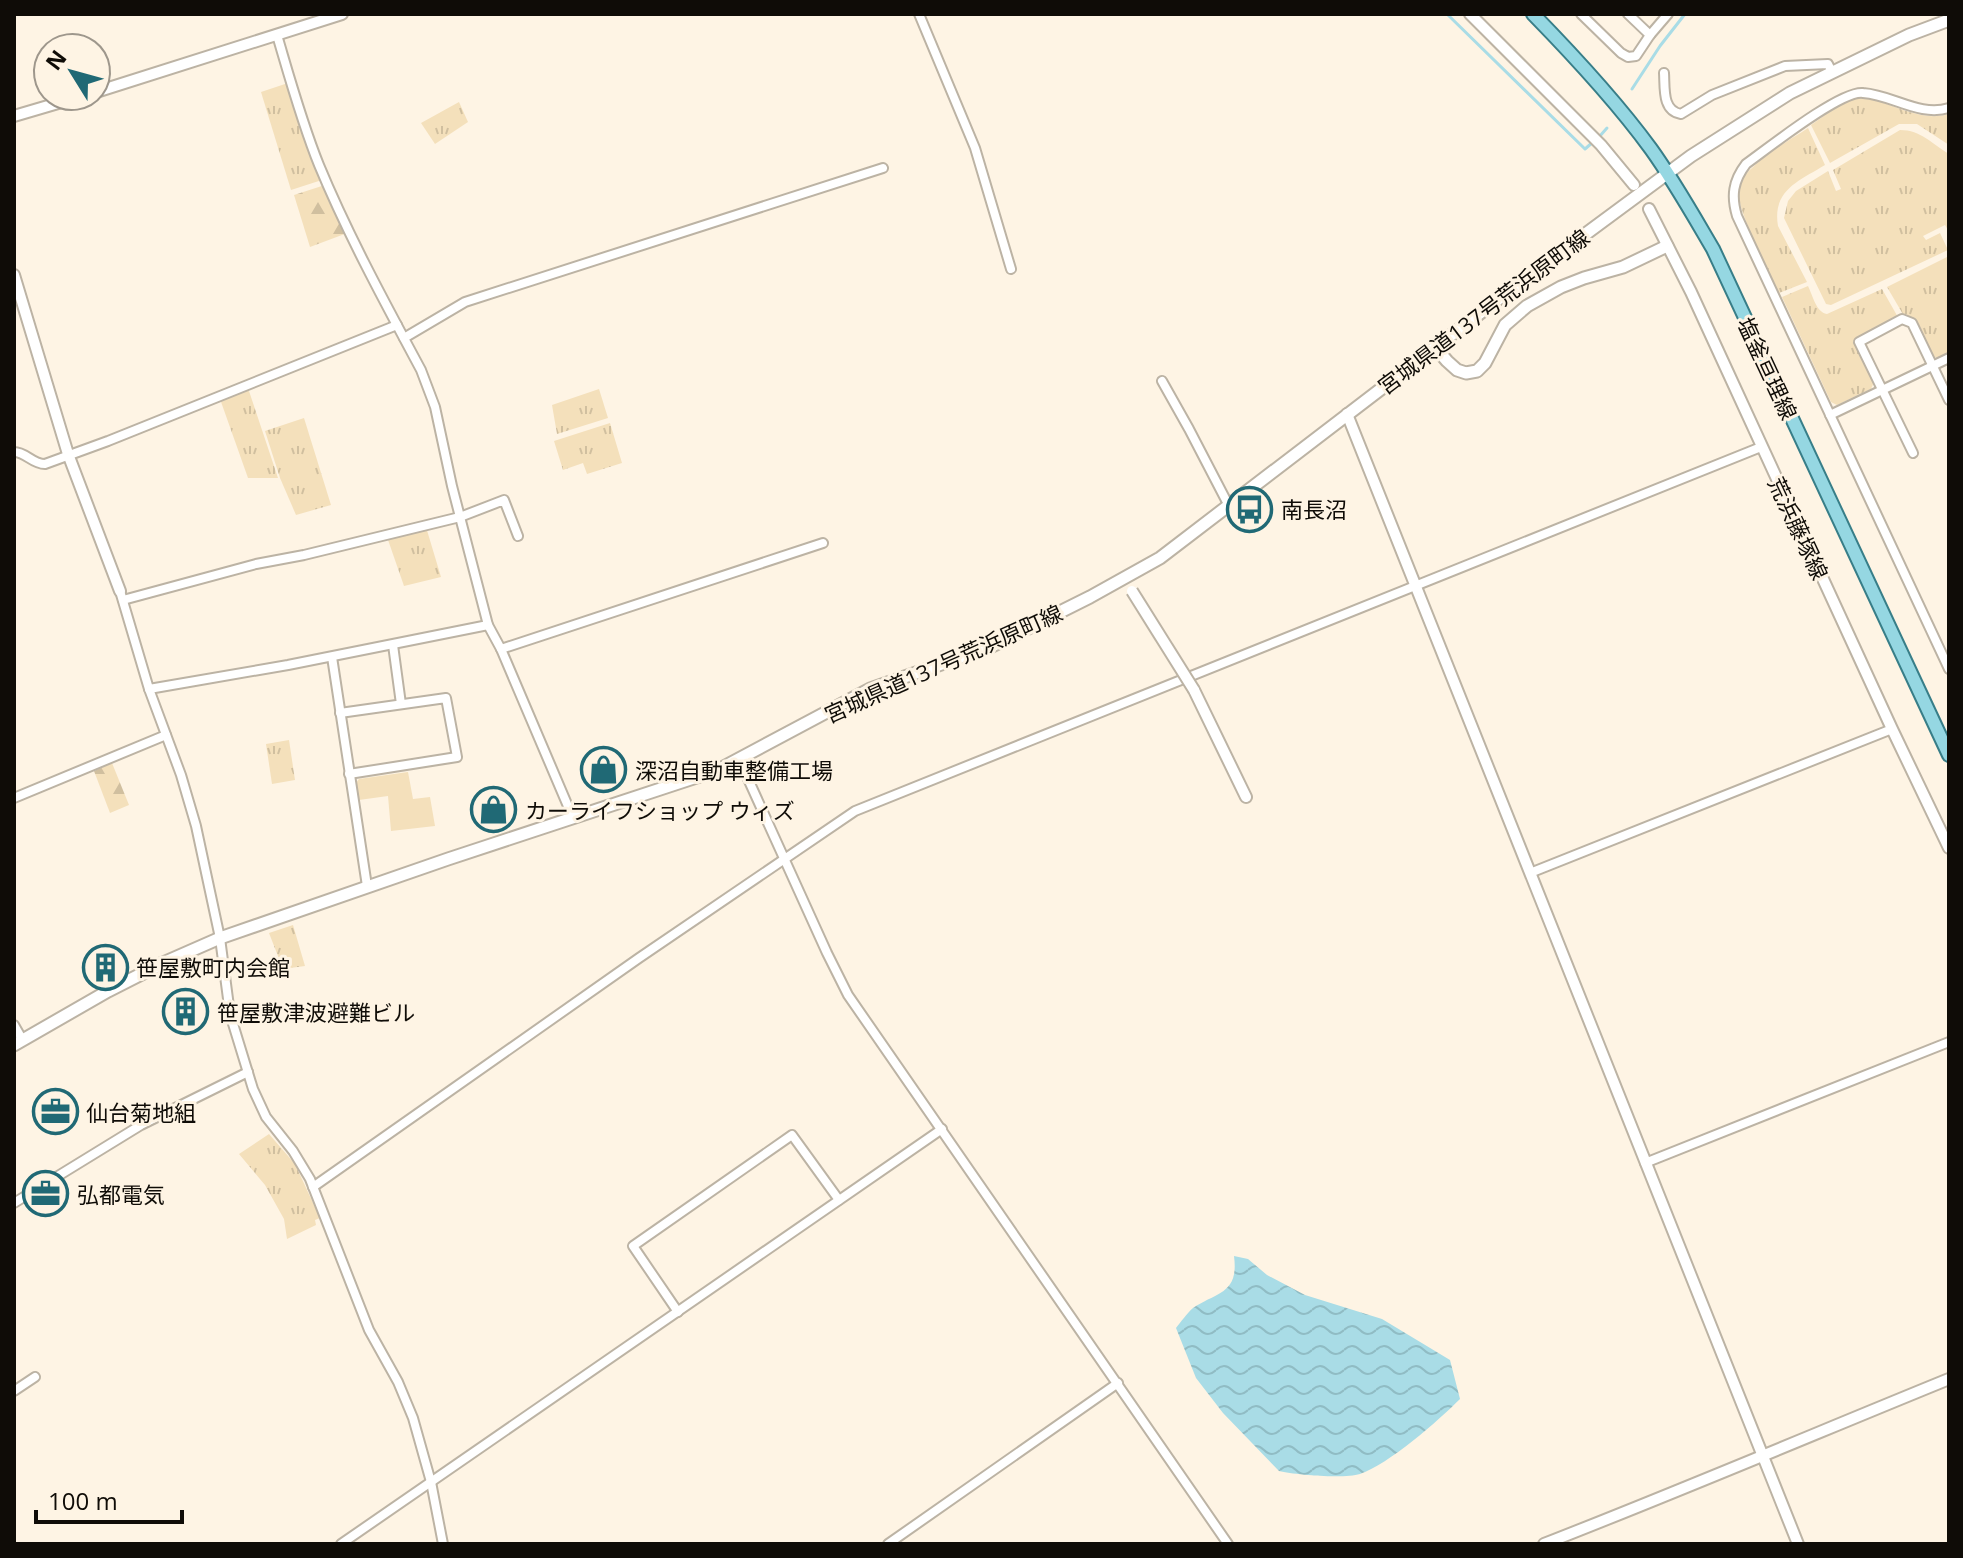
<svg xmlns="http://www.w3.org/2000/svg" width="1963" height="1558" viewBox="0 0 1963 1558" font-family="'Open Sans','Noto Sans JP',sans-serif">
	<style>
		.grass { fill: url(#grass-tufts) }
		.forest { fill: url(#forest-firs) }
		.green { fill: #f4e0bb }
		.water { fill: url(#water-waves) }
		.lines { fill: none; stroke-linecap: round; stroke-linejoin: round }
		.stream { stroke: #a9dce6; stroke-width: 3 }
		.minor-casing { stroke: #bcb3a4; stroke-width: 12 }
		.tertiary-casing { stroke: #bcb3a4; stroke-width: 14 }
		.secondary-casing { stroke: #bcb3a4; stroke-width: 15 }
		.primary-casing { stroke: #387e88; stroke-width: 16 }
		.minor { stroke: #fff; stroke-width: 8 }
		.tertiary { stroke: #fff; stroke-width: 10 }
		.secondary { stroke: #fff; stroke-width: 11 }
		.primary { stroke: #95d7e2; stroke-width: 12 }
		.tertiary-bridge-casing { stroke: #bcb3a4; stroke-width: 14; stroke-linecap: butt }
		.tertiary-bridge { stroke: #fff; stroke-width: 10 }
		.labels { text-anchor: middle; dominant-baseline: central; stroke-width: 6; stroke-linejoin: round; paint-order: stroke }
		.street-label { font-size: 22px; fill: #0f0c07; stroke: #fef4e4 }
		.poi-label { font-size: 22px; fill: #0f0c07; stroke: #fef4e4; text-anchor: start }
	</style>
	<defs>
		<pattern id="grass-tufts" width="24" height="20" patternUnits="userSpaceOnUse" patternTransform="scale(2)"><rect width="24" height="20" fill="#f4e0bb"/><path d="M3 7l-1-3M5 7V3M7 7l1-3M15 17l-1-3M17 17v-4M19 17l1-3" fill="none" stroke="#d0bf9f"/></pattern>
		<pattern id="forest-firs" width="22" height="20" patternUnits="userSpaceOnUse" patternTransform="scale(2)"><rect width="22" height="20" fill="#f4e0bb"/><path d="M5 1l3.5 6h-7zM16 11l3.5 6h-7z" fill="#d0bf9f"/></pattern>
		<pattern id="water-waves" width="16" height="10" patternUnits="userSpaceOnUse" patternTransform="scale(2)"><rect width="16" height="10" fill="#a9dce6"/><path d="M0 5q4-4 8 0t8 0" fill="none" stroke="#90bcc4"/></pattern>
	</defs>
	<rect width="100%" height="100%" fill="#fef4e4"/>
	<!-- grass -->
	<g class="grass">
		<path d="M 294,81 L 325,179 L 291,190 L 261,92 Z"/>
		<path d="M 1863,97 C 1891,102 1920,123 1949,114 L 1949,145 L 1917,124 L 1899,124 L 1830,163 L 1811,125 L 1844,102 Z"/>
		<path d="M 459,102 L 468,122 L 435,144 L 421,123 Z"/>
		<path d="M 1808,128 L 1825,165 C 1799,181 1772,190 1778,226 L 1807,282 L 1779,293 C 1770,272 1739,215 1739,195 C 1739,185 1744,174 1752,168 C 1767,152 1790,140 1808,128 Z"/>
		<path d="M 1900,130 C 1921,130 1932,144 1949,154 L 1949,232 L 1945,225 L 1923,236 L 1926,240 L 1940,233 L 1948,250 L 1831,305 L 1826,304 L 1784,218 L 1788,201 L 1796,191 L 1828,171 L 1836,191 L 1841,189 L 1833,170 Z"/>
		<path d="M 1949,256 L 1949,352 L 1938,358 L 1931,356 L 1904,316 L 1887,287 Z"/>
		<path d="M 1808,286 C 1813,296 1816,312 1827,314 L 1882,289 L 1899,319 L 1854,340 L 1874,382 L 1871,389 L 1837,405 L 1831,402 L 1782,297 Z"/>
		<path d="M 246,389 L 249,391 L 278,478 L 248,478 L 220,399 Z"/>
		<path d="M 599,389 L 608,418 L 557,434 L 552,405 Z"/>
		<path d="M 304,418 L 331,505 L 296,515 L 280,478 L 265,431 Z"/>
		<path d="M 610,423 L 622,463 L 587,474 L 583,463 L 563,470 L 554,441 Z"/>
		<path d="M 426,527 L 441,577 L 404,586 L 387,537 Z"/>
		<path d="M 289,740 L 295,780 L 272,784 L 266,744 Z"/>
		<path d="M 293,925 L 305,966 L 283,969 L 269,933 Z"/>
		<path d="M 269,1134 L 295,1164 L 320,1218 L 315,1220 L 316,1225 L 287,1239 L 284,1219 L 265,1185 L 239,1154 Z"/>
	</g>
	<!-- forest -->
	<g class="forest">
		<path d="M 328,184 L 350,232 L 310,247 L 294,195 Z"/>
		<path d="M 112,763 L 129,805 L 110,813 L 94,771 Z"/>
	</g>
	<!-- green -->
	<path class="green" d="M 408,772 L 413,799 L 430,797 L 435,826 L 391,831 L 388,796 L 359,800 L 356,783 L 359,779 Z"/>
	<!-- water -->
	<path class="water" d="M 1234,1256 L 1248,1259 L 1267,1275 L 1305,1295 L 1382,1319 L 1450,1360 L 1460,1399 C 1438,1421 1389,1464 1360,1474 C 1344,1479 1296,1475 1279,1471 L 1223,1413 L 1196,1378 L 1176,1328 C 1181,1322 1187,1313 1193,1308 C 1217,1292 1239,1294 1234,1256 Z"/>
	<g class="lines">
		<!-- stream -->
		<g class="stream">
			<path d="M 1447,14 L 1585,149 L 1593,142"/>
			<path d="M 1632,89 L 1660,46 L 1685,14"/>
			<path d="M 1599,137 L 1607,128"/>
		</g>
		<defs>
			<g id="minor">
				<path d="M 919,14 L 975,148 L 1011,269"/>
				<path d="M 1581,14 L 1621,53 L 1628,57 L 1636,56 L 1650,35 L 1668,14"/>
				<path d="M 1628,14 L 1650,35"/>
				<path d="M 277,35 C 290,79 302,123 319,165 C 348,235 385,303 421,370 L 435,407 L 452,486 L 488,625 L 501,649 L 573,818"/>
				<path d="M 1664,73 C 1665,88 1662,111 1681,114 L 1712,95 L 1785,66 L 1828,64 L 1832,72"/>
				<path d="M 1949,108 C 1919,117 1893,95 1863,93 C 1841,90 1767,149 1746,164 C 1733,181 1731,196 1737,216 L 1949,669"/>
				<path d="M 404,338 L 465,302 L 883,168"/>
				<path d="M 1162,381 L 1189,429 L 1229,506"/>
				<path d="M 1830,415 L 1949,358"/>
				<path d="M 14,452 C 26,452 32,464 45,464 L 108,441 L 397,325"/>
				<path d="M 1913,453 L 1859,342 L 1902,319 L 1912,323 L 1949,400"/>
				<path d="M 120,591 L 149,689 L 181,775 L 196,826 L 220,938 L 230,1014 L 253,1089 L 266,1117 L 293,1151 L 310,1179 L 369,1330 L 398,1382 L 413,1418 L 431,1482 L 443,1544"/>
				<path d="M 123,600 L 256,564 L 304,555 L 460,517 L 504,500 L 518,536"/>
				<path d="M 393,645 L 401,704"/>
				<path d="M 501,649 L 823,543"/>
				<path d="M 332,657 L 367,886"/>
				<path d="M 149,689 L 288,665 L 488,625"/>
				<path d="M 340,713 L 446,698 L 457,757 L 349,774"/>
				<path d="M 739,759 L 827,953 L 848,995 L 1228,1544"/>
				<path d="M 14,798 L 166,735"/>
				<path d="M 1530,873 L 1892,729"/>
				<path d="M 14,1025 L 22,1039"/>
				<path d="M 1645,1163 L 1949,1042"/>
				<path d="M 313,1187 L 639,958 L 855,811 L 1761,447"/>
				<path d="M 14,1203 L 141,1125 L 248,1072"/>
				<path d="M 678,1312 L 633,1246 L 792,1135 L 839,1200"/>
				<path d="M 14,1391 L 35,1377"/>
				<path d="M 341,1544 L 942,1129"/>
				<path d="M 888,1544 L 1118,1383"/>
			</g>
			<g id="tertiary">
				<path d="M 1470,14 L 1601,145 L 1634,185"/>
				<path d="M 96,92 L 342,14"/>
				<path d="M 14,116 L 82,96"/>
				<path d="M 1649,209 L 1691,292 L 1892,729 L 1949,848"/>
				<path d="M 14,275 L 68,454 L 120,591"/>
				<path d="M 1347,414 L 1798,1544"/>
				<path d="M 1194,690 L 1246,797"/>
				<path d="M 1544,1544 C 1680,1491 1814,1434 1949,1379"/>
			</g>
			<g id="secondary">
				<path d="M 1435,347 L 1447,361 L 1457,370 L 1466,373 L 1477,371 L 1485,363 L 1505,325 L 1527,306 L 1561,287 L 1584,278 L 1623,267 L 1667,246"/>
				<path d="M 14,1045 L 108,991 L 163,963 L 220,938 L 448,859 L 718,770 L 870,689 L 990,647 L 1090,597 L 1160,558 L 1522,281 L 1691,156 L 1790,93 L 1909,35 L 1949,20"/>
			</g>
			<path id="primary" d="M 1533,14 C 1575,57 1616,101 1651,149 C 1674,181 1693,215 1713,249 L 1949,755"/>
		</defs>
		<!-- minor casing -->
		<use href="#minor" class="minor-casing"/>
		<!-- tertiary casing -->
		<use href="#tertiary" class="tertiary-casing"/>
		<!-- secondary casing -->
		<use href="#secondary" class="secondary-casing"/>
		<!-- primary casing -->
		<use href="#primary" class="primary-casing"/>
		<!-- minor -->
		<use href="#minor" class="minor"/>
		<!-- tertiary -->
		<use href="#tertiary" class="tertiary"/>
		<!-- secondary -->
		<use href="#secondary" class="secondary"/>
		<!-- primary -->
		<use href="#primary" class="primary"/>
		<defs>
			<path id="tertiary-bridge" d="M 1132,591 L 1194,690"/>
		</defs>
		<!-- tertiary-bridge casing -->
		<use href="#tertiary-bridge" class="tertiary-bridge-casing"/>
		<!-- tertiary-bridge -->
		<use href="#tertiary-bridge" class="tertiary-bridge"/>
	</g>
	<!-- icons -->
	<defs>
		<symbol id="bus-ring" viewBox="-11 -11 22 22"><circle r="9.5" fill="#fef4e4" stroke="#206975" stroke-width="1.5"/><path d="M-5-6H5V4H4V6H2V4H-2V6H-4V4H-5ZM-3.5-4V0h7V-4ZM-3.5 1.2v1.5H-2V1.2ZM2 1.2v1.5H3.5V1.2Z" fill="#206975"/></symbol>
		<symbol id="shop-ring" viewBox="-11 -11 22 22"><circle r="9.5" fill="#fef4e4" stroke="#206975" stroke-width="1.5"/><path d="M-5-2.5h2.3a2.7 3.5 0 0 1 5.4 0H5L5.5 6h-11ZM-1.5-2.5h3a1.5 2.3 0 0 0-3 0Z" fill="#206975"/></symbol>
		<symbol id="building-ring" viewBox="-11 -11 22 22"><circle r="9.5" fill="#fef4e4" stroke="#206975" stroke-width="1.5"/><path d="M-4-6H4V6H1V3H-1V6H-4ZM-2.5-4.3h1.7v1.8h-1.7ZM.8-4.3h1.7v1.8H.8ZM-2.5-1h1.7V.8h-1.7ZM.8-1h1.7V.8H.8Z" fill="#206975"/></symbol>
		<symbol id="office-ring" viewBox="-11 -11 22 22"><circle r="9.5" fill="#fef4e4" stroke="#206975" stroke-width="1.5"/><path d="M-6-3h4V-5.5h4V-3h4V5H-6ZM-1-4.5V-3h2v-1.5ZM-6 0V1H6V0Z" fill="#206975"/></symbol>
	</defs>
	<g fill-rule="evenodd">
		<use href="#bus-ring" x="1224" y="484" width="51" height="51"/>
		<use href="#shop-ring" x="578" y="744" width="51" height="51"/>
		<use href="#shop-ring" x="468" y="784" width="51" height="51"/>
		<use href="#building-ring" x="80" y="942" width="51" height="51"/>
		<use href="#building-ring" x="160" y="986" width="51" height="51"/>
		<use href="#office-ring" x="30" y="1086" width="51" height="51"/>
		<use href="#office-ring" x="20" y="1168" width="51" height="51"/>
	</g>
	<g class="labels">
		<!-- street labels -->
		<g class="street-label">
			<text transform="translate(1483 311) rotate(-37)">宮城県道137号荒浜原町線</text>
			<text transform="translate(1768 368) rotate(65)">塩釜亘理線</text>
			<text transform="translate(1799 528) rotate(65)">荒浜藤塚線</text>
			<text transform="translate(943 663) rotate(-24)">宮城県道137号荒浜原町線</text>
		</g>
		<!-- poi labels -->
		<g class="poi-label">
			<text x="1281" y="509">南長沼</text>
			<text x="635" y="770">深沼自動車整備工場</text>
			<text x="525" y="810">カーライフショップ ウィズ</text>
			<text x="136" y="967">笹屋敷町内会館</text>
			<text x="217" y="1012">笹屋敷津波避難ビル</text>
			<text x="86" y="1112">仙台菊地組</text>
			<text x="77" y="1194">弘都電気</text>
		</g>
	</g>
	<!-- border -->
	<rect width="1963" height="1558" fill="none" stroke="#0f0c07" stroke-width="32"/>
	<!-- north arrow -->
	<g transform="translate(72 72) rotate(307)"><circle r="38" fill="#fef4e4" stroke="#9e978c" stroke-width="2"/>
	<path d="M0-6L14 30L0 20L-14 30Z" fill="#206975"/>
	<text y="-12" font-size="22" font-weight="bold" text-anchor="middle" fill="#0f0c07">N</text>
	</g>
	<!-- scale -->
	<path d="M36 1510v12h146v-12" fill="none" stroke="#0f0c07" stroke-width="4"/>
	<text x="48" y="1510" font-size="24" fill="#0f0c07" stroke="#fef4e4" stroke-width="6" paint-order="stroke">100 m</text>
</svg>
